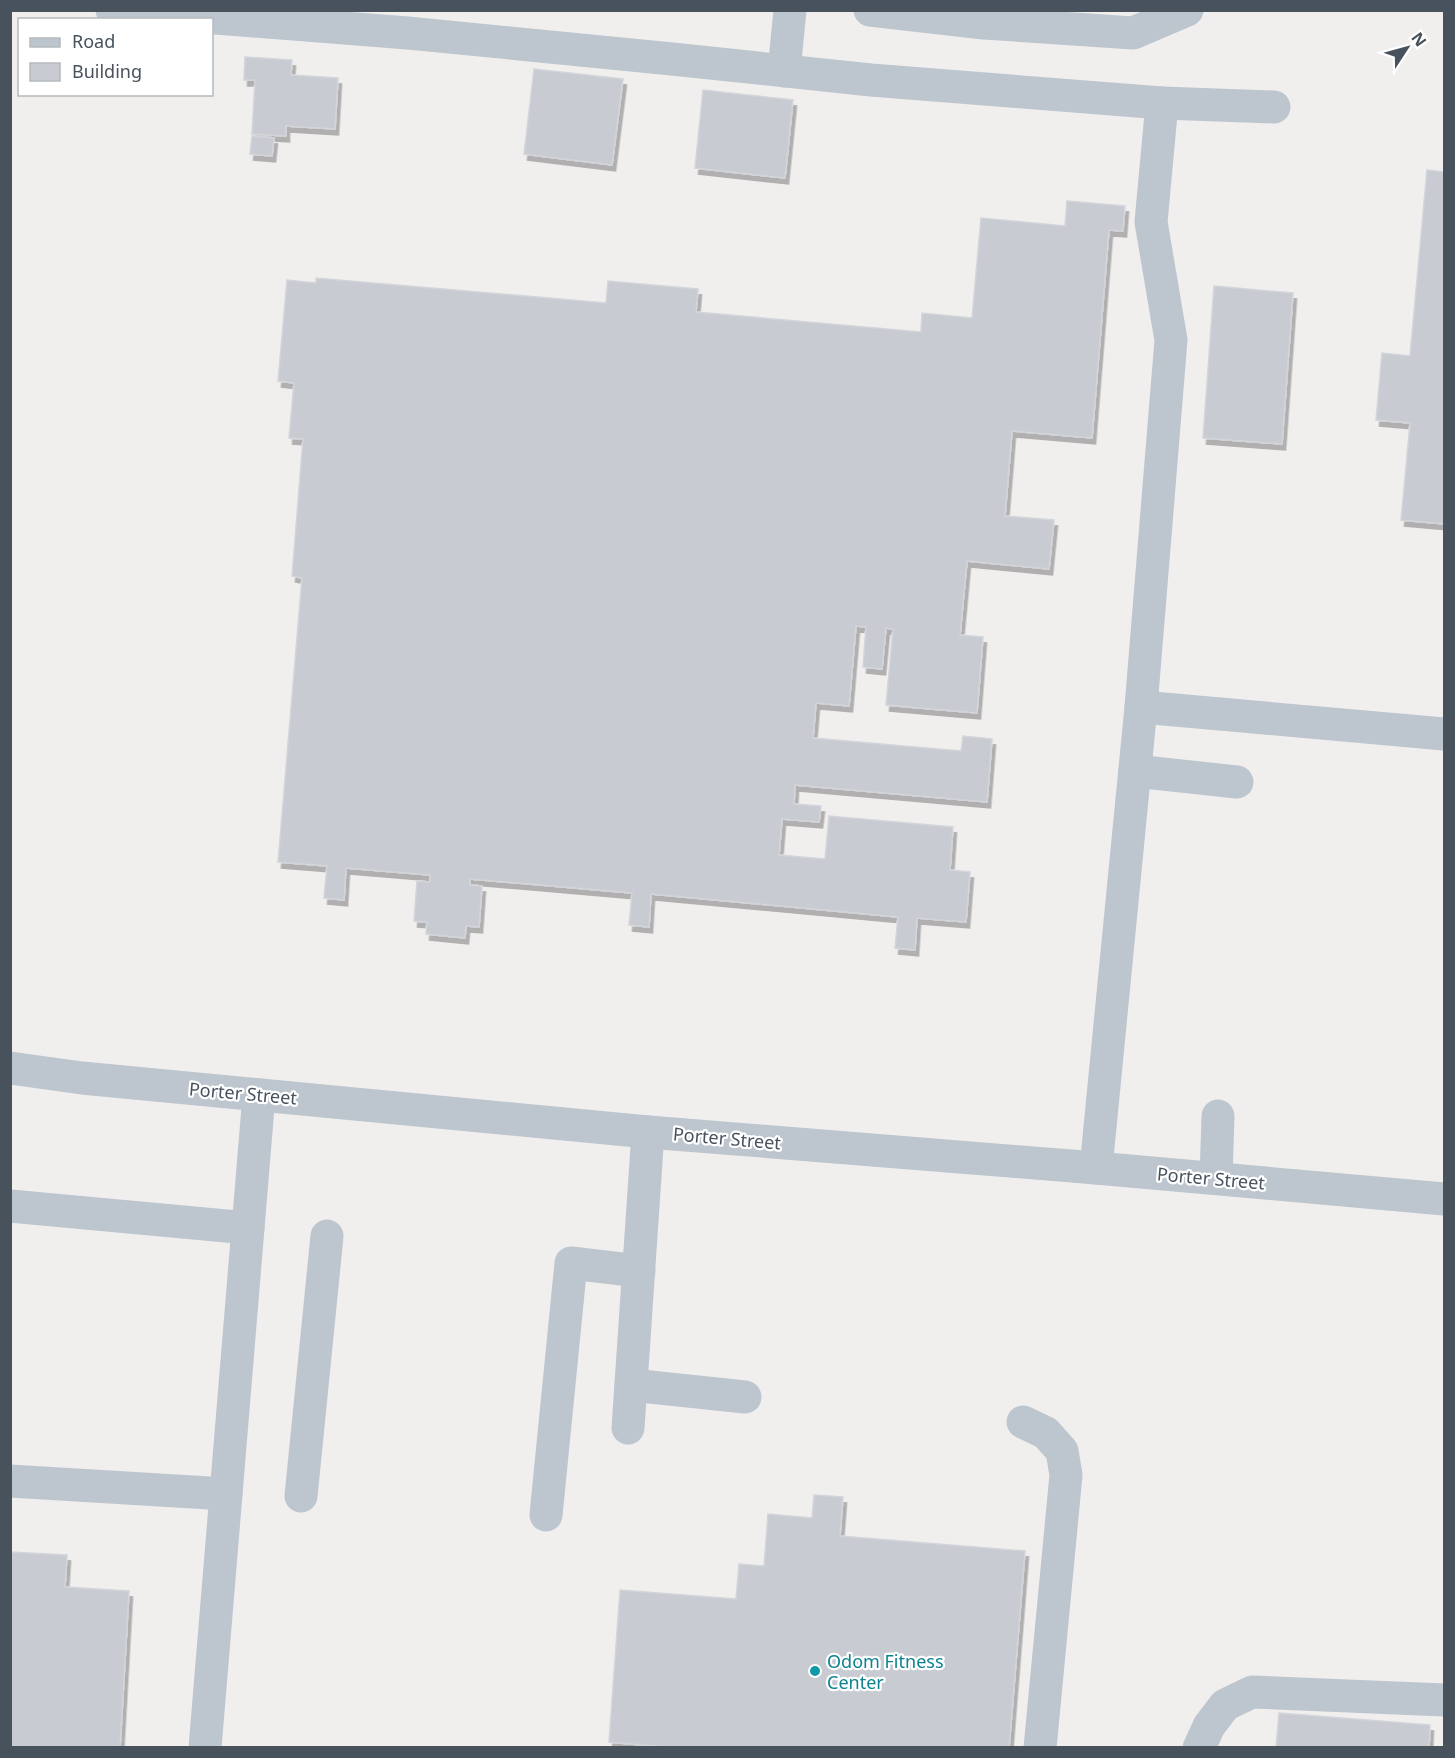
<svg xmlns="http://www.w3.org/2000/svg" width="1455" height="1758" viewBox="0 0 1455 1758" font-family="'Noto Sans',sans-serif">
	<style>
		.building { fill: #c8cbd1; stroke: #d2d5da; stroke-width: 1.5; filter: url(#shadow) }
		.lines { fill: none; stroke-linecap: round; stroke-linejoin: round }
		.minor { stroke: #bdc6ce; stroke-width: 33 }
		.culture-dot { fill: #0f9aa8; stroke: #fff; stroke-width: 2 }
		.labels { text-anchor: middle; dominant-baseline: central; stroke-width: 4.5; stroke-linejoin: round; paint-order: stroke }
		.street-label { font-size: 18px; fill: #47525c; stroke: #fff }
		.culture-label { font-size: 18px; fill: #0d838f; stroke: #fff; text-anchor: start }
	</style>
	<defs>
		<filter id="shadow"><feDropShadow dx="3.5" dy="6" stdDeviation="0" flood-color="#0004"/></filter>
	</defs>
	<rect width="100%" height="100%" fill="#f1eeee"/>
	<!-- building -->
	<g class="building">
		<path d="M 245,57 L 292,60 L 291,75 L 338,78 L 335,129 L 286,126 L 286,136 L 252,134 L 255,80 L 244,80 Z"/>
		<path d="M 534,69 L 623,79 L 612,165 L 524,154 Z"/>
		<path d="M 703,90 L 793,100 L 785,178 L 695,168 Z"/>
		<path d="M 252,136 L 274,138 L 272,156 L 250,154 Z"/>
		<path d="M 1427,170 L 1444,172 L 1444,524 L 1401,520 L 1410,423 L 1376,420 L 1382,353 L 1410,356 Z"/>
		<path d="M 1067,201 L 1125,206 L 1123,231 L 1109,230 L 1092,438 L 1012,431 L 1005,516 L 1054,520 L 1049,569 L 967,561 L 960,635 L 983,637 L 977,713 L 886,705 L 893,629 L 886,628 L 882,669 L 863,667 L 866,627 L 856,626 L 849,706 L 816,703 L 813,738 L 961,751 L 963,736 L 992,739 L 987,802 L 795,785 L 794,804 L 821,806 L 819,822 L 782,819 L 779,855 L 825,859 L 829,816 L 953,827 L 950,870 L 970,872 L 966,922 L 917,918 L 915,950 L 895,948 L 898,917 L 651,894 L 649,927 L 629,925 L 632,893 L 470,879 L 470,885 L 482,886 L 479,927 L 466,926 L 465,938 L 426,934 L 427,922 L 414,921 L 417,881 L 430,882 L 430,875 L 346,868 L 344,900 L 324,898 L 327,866 L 278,862 L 302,578 L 292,576 L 303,439 L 289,438 L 294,383 L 278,381 L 287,280 L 316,283 L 316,278 L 606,303 L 608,281 L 698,289 L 696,312 L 921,332 L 922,313 L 972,318 L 981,218 L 1065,226 Z"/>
		<path d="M 1214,286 L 1293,293 L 1282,444 L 1203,438 Z"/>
		<path d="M 814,1495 L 843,1497 L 840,1536 L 1025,1551 L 1009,1748 L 676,1748 L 609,1742 L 620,1590 L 736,1599 L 739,1564 L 764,1566 L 768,1514 L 812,1518 Z"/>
		<path d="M 10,1552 L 67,1555 L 65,1587 L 129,1591 L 120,1748 L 10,1748 Z"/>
		<path d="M 1279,1713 L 1430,1725 L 1429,1748 L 1276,1748 Z"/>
	</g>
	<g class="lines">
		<!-- minor -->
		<g class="minor">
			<path d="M 112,10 L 408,33 L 672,59 L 871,80 L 1162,103 L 1151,222 L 1171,340 L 1141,707 L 1096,1168"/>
			<path d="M 870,10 L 984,23 L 1133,33 L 1187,10"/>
			<path d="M 784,71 L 790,10"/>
			<path d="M 1162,103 L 1274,107"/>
			<path d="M 1141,707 L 1444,734"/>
			<path d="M 1135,771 L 1237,782"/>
			<path d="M 10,1068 L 82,1078 L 648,1132 L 1096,1168 L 1444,1199"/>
			<path d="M 1216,1178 L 1218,1116"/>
			<path d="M 10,1206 L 248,1228"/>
			<path d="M 631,1385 L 745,1397"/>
			<path d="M 1023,1422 L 1046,1433 L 1062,1451 L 1066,1475 L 1040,1748"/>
			<path d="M 628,1428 L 648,1132"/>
			<path d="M 10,1481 L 226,1494"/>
			<path d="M 301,1496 L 327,1236"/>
			<path d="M 546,1515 L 571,1263 L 639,1271"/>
			<path d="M 205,1748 L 259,1095"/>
			<path d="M 1199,1748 L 1209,1726 L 1225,1705 L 1252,1692 L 1444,1700"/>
		</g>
	</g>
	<!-- markers -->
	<circle class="culture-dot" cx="815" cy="1671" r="6"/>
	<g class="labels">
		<!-- street labels -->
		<g class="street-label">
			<text transform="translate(243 1093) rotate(5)">Porter Street</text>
			<text transform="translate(727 1138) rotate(5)">Porter Street</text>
			<text transform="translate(1211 1178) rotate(5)">Porter Street</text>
		</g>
		<!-- culture labels -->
		<g class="culture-label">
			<text x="827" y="1661">Odom Fitness<tspan x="827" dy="21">Center</tspan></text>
		</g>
	</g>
	<!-- border -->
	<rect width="1455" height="1758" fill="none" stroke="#47525c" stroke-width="24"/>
	<!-- legend -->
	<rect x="18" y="18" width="195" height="78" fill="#ffffff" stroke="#b5babe" stroke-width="1.5"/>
	<rect x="30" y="38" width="30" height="9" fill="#bdc6ce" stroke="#b5babe" stroke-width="1.5"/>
	<text x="72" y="48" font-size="18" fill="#47525c">Road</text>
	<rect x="30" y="63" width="30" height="18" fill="#c8cbd1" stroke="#b5babe" stroke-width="1.5"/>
	<text x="72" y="78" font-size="18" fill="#47525c">Building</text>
	<!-- north arrow -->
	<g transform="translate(1407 48) rotate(54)" stroke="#ffffff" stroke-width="4.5" paint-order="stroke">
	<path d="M0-4.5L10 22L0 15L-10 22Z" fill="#47525c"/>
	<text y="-9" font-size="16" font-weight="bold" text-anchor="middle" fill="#47525c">N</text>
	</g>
</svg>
